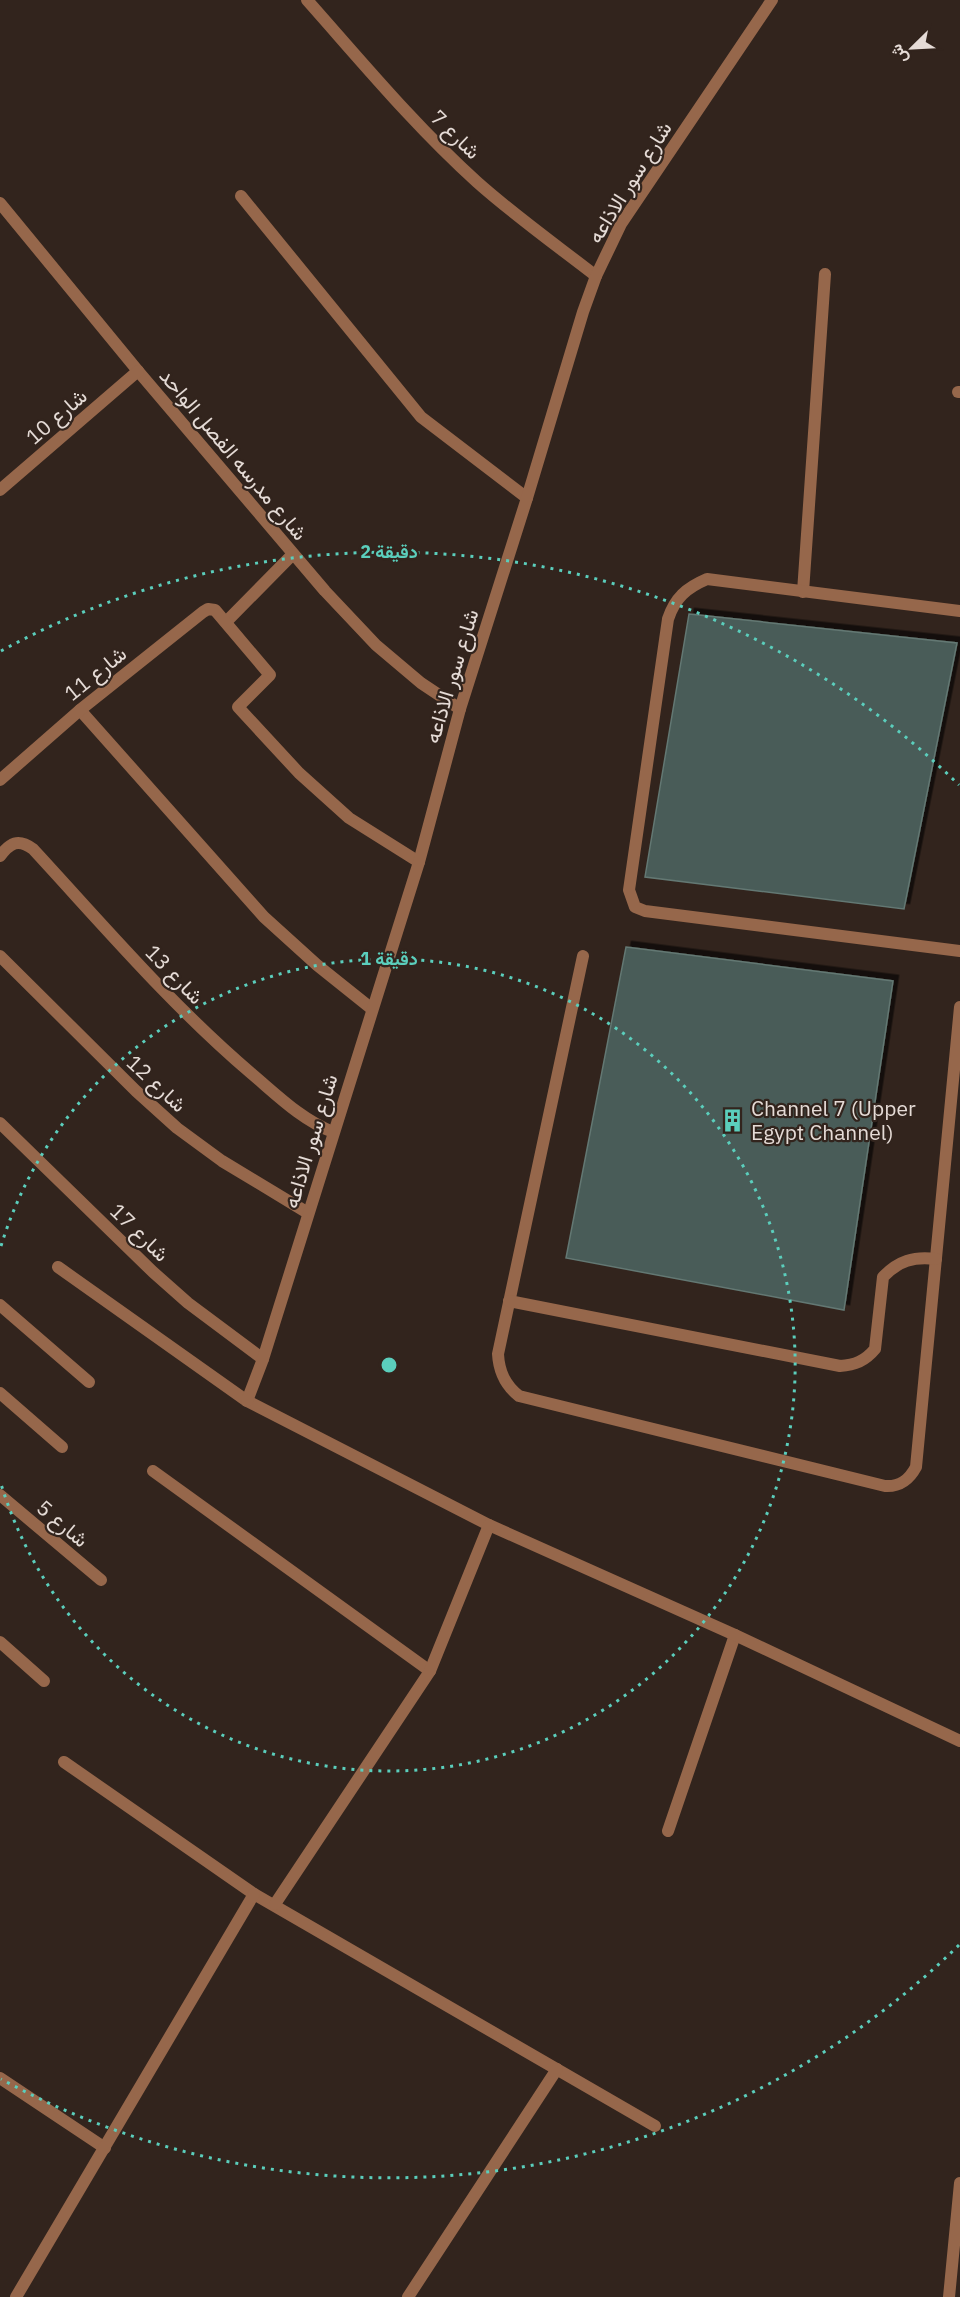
<svg xmlns="http://www.w3.org/2000/svg" width="960" height="2297" viewBox="0 0 960 2297" font-family="'IBM Plex Sans',Vazirmatn,sans-serif">
	<style>
		.building { fill: #495c58; stroke: #637873; stroke-width: 1.5; filter: url(#shadow) }
		.lines { fill: none; stroke-linecap: round; stroke-linejoin: round }
		.lane { stroke: #96674b; stroke-width: 12 }
		.street { stroke: #96674b; stroke-width: 12 }
		.ring { fill: none; stroke: #5bcebc; stroke-width: 3; stroke-dasharray: 3 6 }
		.labels { text-anchor: middle; dominant-baseline: central; stroke-width: 4.5; stroke-linejoin: round; paint-order: stroke }
		.street-label { font-size: 21px; fill: #e5dbd6; stroke: #32241d }
		.poi-label { font-size: 21px; fill: #e5dbd6; stroke: #32241d; text-anchor: start }
		.centre { fill: #5bcebc; stroke: #32241d; stroke-width: 3 }
		.ring-label { font-size: 18px; text-anchor: middle; font-weight: bold; fill: #5bcebc; stroke: #32241d; stroke-width: 4.5; stroke-linejoin: round; paint-order: stroke }
	</style>
	<defs>
		<filter id="shadow"><feDropShadow dx="5.5" dy="-5.5" stdDeviation="0" flood-color="#0009"/></filter>
	</defs>
	<rect width="100%" height="100%" fill="#32241d"/>
	<!-- building -->
	<g class="building">
		<path d="M 689,614 L 957,643 L 904,909 L 645,877 Z"/>
		<path d="M 626,947 L 893,981 L 844,1310 L 566,1258 Z"/>
	</g>
	<g class="lines">
		<!-- lane -->
		<g class="lane">
			<path d="M 958,392 L 960,392"/>
			<path d="M 803,592 L 825,274"/>
			<path d="M 960,611 L 707,579 C 686,588 675,598 668,619 L 629,890 L 635,907 L 645,911 L 960,951"/>
			<path d="M 583,956 L 498,1354 C 499,1372 505,1385 519,1396 L 885,1486 C 900,1487 909,1480 916,1467 L 960,1007"/>
			<path d="M 509,1301 L 840,1366 C 855,1365 865,1361 875,1349 L 883,1277 C 898,1261 914,1256 936,1259"/>
			<path d="M 668,1831 L 735,1635"/>
		</g>
		<!-- street -->
		<g class="street">
			<path d="M 307,0 C 362,62 415,126 477,182 C 514,215 556,245 596,276"/>
			<path d="M 241,196 L 421,417 L 527,498"/>
			<path d="M 0,203 L 138,371 L 325,591 L 376,645 L 421,683 L 460,709"/>
			<path d="M 0,490 L 138,371"/>
			<path d="M 226,622 L 293,554"/>
			<path d="M 80,710 L 264,917 L 317,965 L 372,1009"/>
			<path d="M 0,780 L 80,710 L 203,612 L 208,609 L 215,610 L 270,675 L 238,707 L 299,773 L 349,818 L 419,862"/>
			<path d="M 0,856 C 10,843 18,838 33,849 C 104,926 172,1006 252,1074 C 278,1096 302,1120 333,1132"/>
			<path d="M 0,956 L 136,1091 L 177,1128 L 222,1161 L 308,1213"/>
			<path d="M 0,1123 L 153,1272 L 188,1303 L 263,1359"/>
			<path d="M 58,1267 L 247,1401 L 489,1525 L 735,1635 L 960,1741"/>
			<path d="M 0,1305 L 89,1382"/>
			<path d="M 0,1393 L 62,1447"/>
			<path d="M 247,1401 L 263,1359 L 419,862 L 460,709 L 527,498 L 583,312 L 596,276 L 621,224 L 772,0"/>
			<path d="M 153,1471 L 430,1671"/>
			<path d="M 0,1495 L 101,1580"/>
			<path d="M 0,1642 L 44,1681"/>
			<path d="M 64,1762 L 254,1894 L 655,2126"/>
			<path d="M 275,1904 L 430,1671 L 489,1525"/>
			<path d="M 0,2078 L 105,2148"/>
			<path d="M 16,2297 L 254,1894"/>
			<path d="M 408,2297 L 557,2069"/>
			<path d="M 949,2297 L 960,2183"/>
		</g>
	</g>
	<!-- distance rings -->
	<g class="ring">
		<path d="M1 1246A406 406 0 1 1 1 1484"/>
		<path d="M959 1945A813 813 0 0 1 1 2079M1 651A813 813 0 0 1 959 785"/>
	</g>
	<!-- icons -->
	<defs>
		<symbol id="building-bare" viewBox="-9 -9 18 18"><path d="M-4-6H4V6H1V3H-1V6H-4ZM-2.5-4.3h1.7v1.8h-1.7ZM.8-4.3h1.7v1.8H.8ZM-2.5-1h1.7V.8h-1.7ZM.8-1h1.7V.8H.8Z" fill="#5bcebc" stroke="#32241d" stroke-width="2.5" paint-order="stroke"/></symbol>
	</defs>
	<g fill-rule="evenodd">
		<use href="#building-bare" x="716" y="1104" width="33" height="33"/>
	</g>
	<g class="labels">
		<!-- street labels -->
		<g class="street-label">
			<text transform="translate(456 134) rotate(44)">شارع 7</text>
			<text transform="translate(629 182) rotate(-58)">شارع سور الاذاعه</text>
			<text transform="translate(56 416) rotate(-41)">شارع 10</text>
			<text transform="translate(234 454) rotate(50)">شارع مدرسه الفصل الواحد</text>
			<text transform="translate(95 673) rotate(-39)">شارع 11</text>
			<text transform="translate(451 676) rotate(-73)">شارع سور الاذاعه</text>
			<text transform="translate(175 974) rotate(46)">شارع 13</text>
			<text transform="translate(157 1083) rotate(43)">شارع 12</text>
			<text transform="translate(310 1141) rotate(-73)">شارع سور الاذاعه</text>
			<text transform="translate(140 1232) rotate(44)">شارع 17</text>
			<text transform="translate(63 1523) rotate(40)">شارع 5</text>
		</g>
		<!-- poi labels -->
		<g class="poi-label">
			<text x="751" y="1108">Channel 7 (Upper<tspan x="751" dy="24">Egypt Channel)</tspan></text>
		</g>
	</g>
	<circle cx="389" cy="1365" r="9" class="centre"/>
	<g class="ring-label">
		<text x="389" y="558">2 دقيقة</text>
		<text x="389" y="965">1 دقيقة</text>
	</g>
	<!-- north arrow -->
	<g transform="translate(912 48) rotate(246)" stroke="#32241d" stroke-width="4.5" paint-order="stroke">
	<path d="M0-4.5L10 22L0 15L-10 22Z" fill="#e5dbd6"/>
	<text y="-9" font-size="16" font-weight="bold" text-anchor="middle" fill="#e5dbd6">ش</text>
	</g>
</svg>
